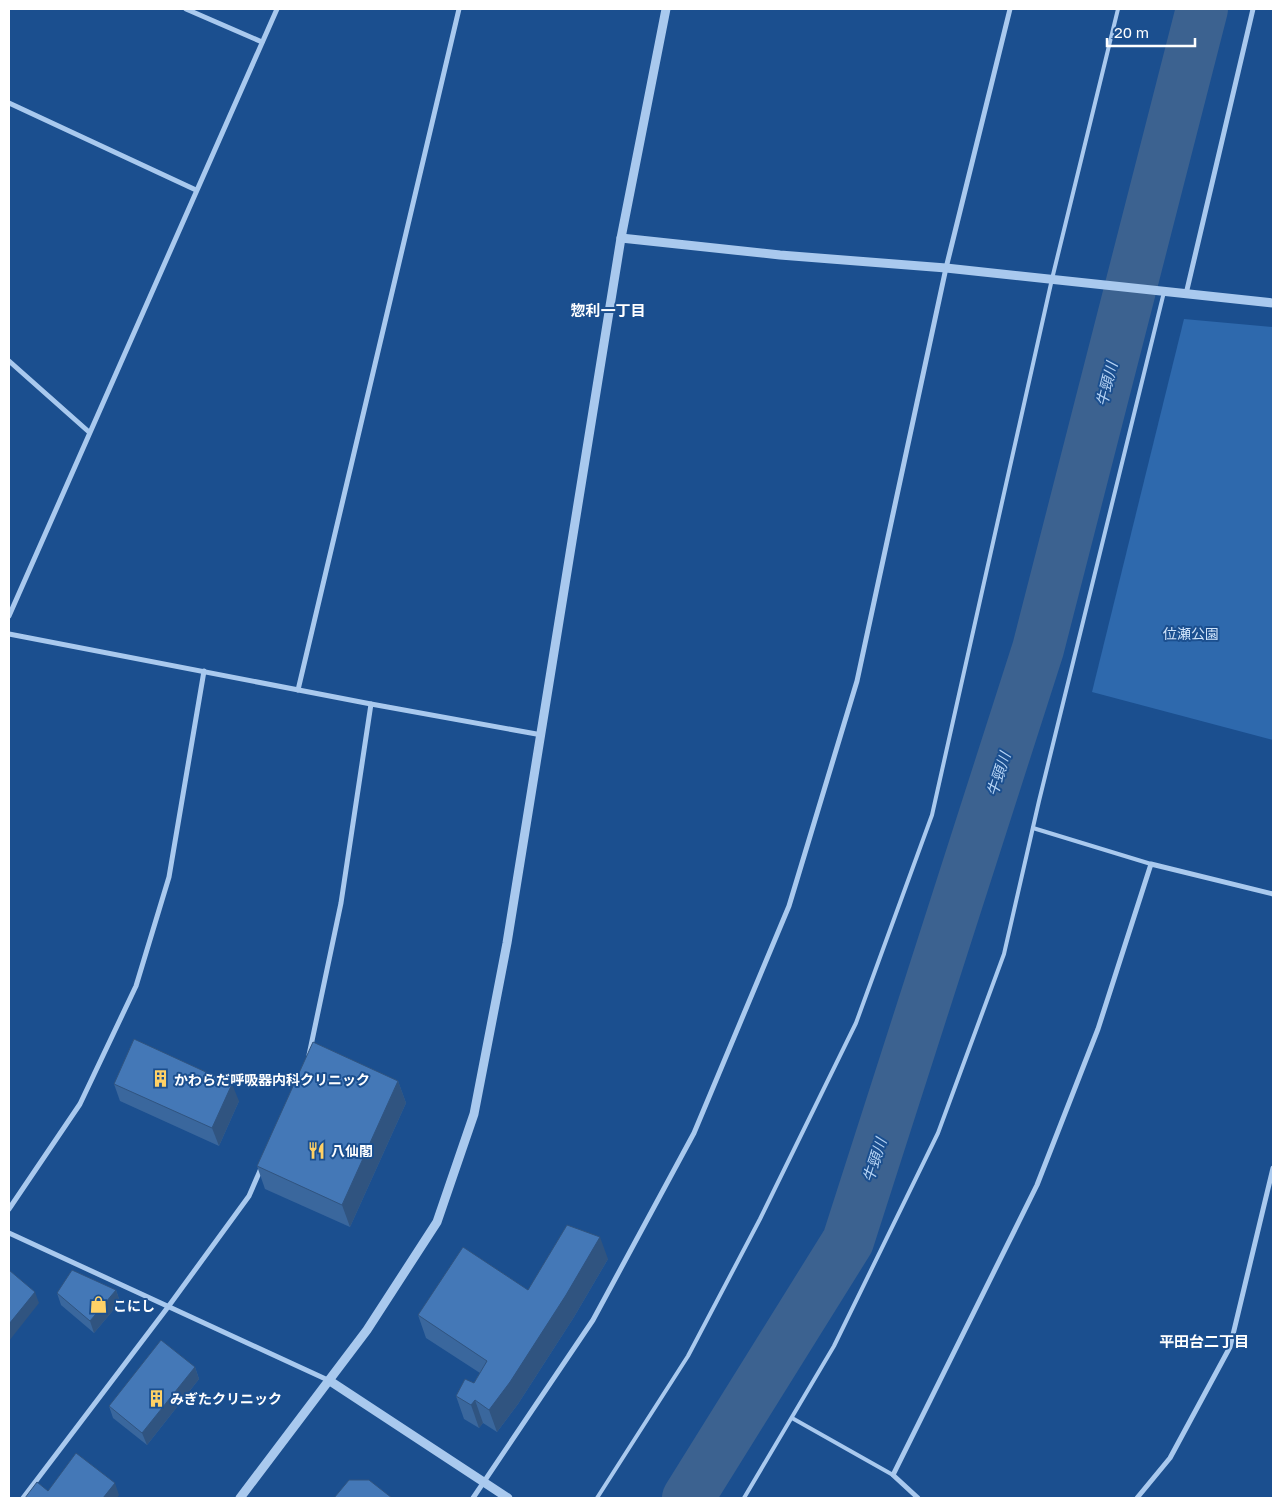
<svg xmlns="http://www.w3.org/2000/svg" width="1282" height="1507" viewBox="0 0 1282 1507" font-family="'Golos Text','Noto Sans JP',sans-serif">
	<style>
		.green { fill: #2e69ad }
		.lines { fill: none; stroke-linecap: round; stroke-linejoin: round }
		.river { stroke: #3c6290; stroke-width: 52 }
		.service { stroke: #a9c9ee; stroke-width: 4 }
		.minor { stroke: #a9c9ee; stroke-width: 5 }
		.tertiary { stroke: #a9c9ee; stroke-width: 9 }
		.wall { fill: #3a679d }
		.shaded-wall { fill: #305480 }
		.building { fill: #4478b7; stroke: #305480 }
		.labels { text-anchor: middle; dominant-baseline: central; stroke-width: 4; stroke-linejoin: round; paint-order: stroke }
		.park-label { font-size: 14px; fill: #cfe3fa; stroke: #1b4f8f }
		.poi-label { font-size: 14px; font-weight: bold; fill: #fff; stroke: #1b4f8f; text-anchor: start }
		.neighbourhood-label { font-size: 15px; font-weight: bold; fill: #fff; stroke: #1b4f8f }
		.water-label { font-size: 15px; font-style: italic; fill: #b5d3f5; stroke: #1b4f8f }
	</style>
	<rect width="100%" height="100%" fill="#1b4f8f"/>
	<!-- green -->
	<path class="green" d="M 1184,319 L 1273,327 L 1273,740 L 1092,692 Z"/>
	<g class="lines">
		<!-- river -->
		<path class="river" d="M 688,1498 L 848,1241 L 1038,649 L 1202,9"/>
		<!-- service -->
		<g class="service">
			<path d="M 1033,828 L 1151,864"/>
			<path d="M 792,1418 L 893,1475"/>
			<path d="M 597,1498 L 688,1356 L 760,1219 L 856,1023 L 932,815 L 1052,279 L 1118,9"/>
			<path d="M 744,1498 L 834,1346 L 938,1133 L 1004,954 L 1039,801 L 1164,292"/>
		</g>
		<!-- minor -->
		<g class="minor">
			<path d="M 186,9 L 262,42"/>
			<path d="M 9,103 L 196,190"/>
			<path d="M 1186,294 L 1253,9"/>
			<path d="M 9,361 L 89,432"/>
			<path d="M 9,616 L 277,9"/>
			<path d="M 9,634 L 371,704"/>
			<path d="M 298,690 L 459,9"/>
			<path d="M 309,1055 L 341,903 L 371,704 L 542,735"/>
			<path d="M 9,1209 L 80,1104 L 136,986 L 169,877 L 204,671"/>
			<path d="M 9,1233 L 330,1381"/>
			<path d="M 23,1498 L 168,1307 L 249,1196 L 262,1166"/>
			<path d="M 473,1498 L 593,1320 L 694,1133 L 789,906 L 857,681 L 946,268 L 1010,9"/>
			<path d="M 918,1498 L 893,1475 L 1037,1185 L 1098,1029 L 1151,864 L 1273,894"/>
			<path d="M 1137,1498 L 1170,1458 L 1230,1347 L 1273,1168"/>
		</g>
		<!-- tertiary -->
		<g class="tertiary">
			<path d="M 621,238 L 780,255 L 946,268 L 1273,303"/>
			<path d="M 330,1381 L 508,1498"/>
			<path d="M 240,1498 L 367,1330 L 437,1222 L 474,1114 L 507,943 L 621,238 L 666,9"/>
		</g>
	</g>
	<!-- wall -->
	<g class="wall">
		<path d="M 398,1081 L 406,1103 L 350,1227 L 265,1189 L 257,1166 Z"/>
		<path d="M 114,1084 L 239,1101 L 219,1146 L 120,1101 Z"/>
		<path d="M 608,1259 L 574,1317 L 518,1404 L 497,1432 L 483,1423 L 479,1428 L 464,1419 L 456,1396 L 474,1383 L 480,1373 L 426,1338 L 418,1315 L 528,1290 Z"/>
		<path d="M 116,1290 L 120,1302 L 94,1333 L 61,1305 L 57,1293 Z"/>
		<path d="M 195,1367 L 199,1379 L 147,1445 L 113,1418 L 109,1406 Z"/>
	</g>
	<!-- shaded-wall -->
	<g class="shaded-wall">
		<path d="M 398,1081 L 406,1103 L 350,1227 L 342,1205 Z"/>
		<path d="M 232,1084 L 239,1101 L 219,1146 L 212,1128 Z"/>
		<path d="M 600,1237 L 608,1259 L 574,1317 L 518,1404 L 497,1432 L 489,1410 Z"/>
		<path d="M 116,1290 L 120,1302 L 94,1333 L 90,1321 Z"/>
		<path d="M 35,1292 L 39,1303 L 9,1341 L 9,1324 Z"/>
		<path d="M 195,1367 L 199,1379 L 147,1445 L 142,1433 Z"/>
		<path d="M 475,1400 L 483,1423 L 479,1428 L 471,1405 Z"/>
		<path d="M 115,1483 L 119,1495 L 117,1498 L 103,1498 Z"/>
	</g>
	<!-- building -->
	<g class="building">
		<path d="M 134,1039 L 232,1084 L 212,1128 L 114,1084 Z"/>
		<path d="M 313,1042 L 398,1081 L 342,1205 L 257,1166 Z"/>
		<path d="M 567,1225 L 600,1237 L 566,1295 L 510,1382 L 489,1410 L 475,1400 L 471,1405 L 456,1396 L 465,1379 L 474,1383 L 487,1361 L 418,1315 L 463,1247 L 528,1290 Z"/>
		<path d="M 9,1270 L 35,1292 L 9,1324 Z"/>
		<path d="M 72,1270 L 116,1290 L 90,1321 L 57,1293 Z"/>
		<path d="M 161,1340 L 195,1367 L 142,1433 L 109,1406 Z"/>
		<path d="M 76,1453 L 115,1483 L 103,1498 L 25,1498 L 37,1482 L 48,1491 Z"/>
		<path d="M 349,1480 L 369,1480 L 392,1498 L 334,1498 Z"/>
	</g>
	<!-- icons -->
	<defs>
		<symbol id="building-bare" viewBox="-9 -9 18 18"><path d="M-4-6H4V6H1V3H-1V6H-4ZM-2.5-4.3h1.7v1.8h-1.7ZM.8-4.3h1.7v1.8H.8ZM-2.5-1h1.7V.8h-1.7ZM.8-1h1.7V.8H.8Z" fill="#ffd166" stroke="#1b4f8f" stroke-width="2.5" paint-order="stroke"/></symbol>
		<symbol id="restaurant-bare" viewBox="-9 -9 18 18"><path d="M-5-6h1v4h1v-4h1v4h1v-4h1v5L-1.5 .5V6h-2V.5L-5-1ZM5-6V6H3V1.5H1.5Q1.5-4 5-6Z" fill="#ffd166" stroke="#1b4f8f" stroke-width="2.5" paint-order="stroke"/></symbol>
		<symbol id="shop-bare" viewBox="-9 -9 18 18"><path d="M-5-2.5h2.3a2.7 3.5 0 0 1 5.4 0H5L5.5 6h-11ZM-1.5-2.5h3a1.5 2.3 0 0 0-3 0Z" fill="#ffd166" stroke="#1b4f8f" stroke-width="2.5" paint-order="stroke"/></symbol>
	</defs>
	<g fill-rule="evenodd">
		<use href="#building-bare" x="148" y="1066" width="25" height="25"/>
		<use href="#restaurant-bare" x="304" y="1138" width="25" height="25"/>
		<use href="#shop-bare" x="86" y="1292" width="25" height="25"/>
		<use href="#building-bare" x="144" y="1386" width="25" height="25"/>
	</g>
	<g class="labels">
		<!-- park labels -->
		<g class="park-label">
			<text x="1191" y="633">位瀬公園</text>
		</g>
		<!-- poi labels -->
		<g class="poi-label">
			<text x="174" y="1079">かわらだ呼吸器内科クリニック</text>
			<text x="331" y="1150">八仙閣</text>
			<text x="113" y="1305">こにし</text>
			<text x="170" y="1398">みぎたクリニック</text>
		</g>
		<!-- neighbourhood labels -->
		<g class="neighbourhood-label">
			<text x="608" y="310">惣利一丁目</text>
			<text x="1204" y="1341">平田台二丁目</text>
		</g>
		<!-- water labels -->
		<g class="water-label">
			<text transform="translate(1106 384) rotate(-76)">牛頸川</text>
			<text transform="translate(998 774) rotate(-72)">牛頸川</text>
			<text transform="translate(874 1160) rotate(-72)">牛頸川</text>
		</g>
	</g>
	<!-- border -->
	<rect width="1282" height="1507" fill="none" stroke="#ffffff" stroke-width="20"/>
	<!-- scale -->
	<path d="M1107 38v8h88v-8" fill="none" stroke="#ffffff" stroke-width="2.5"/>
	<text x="1114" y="38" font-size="15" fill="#ffffff" stroke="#1b4f8f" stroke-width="4" paint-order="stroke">20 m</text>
</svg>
